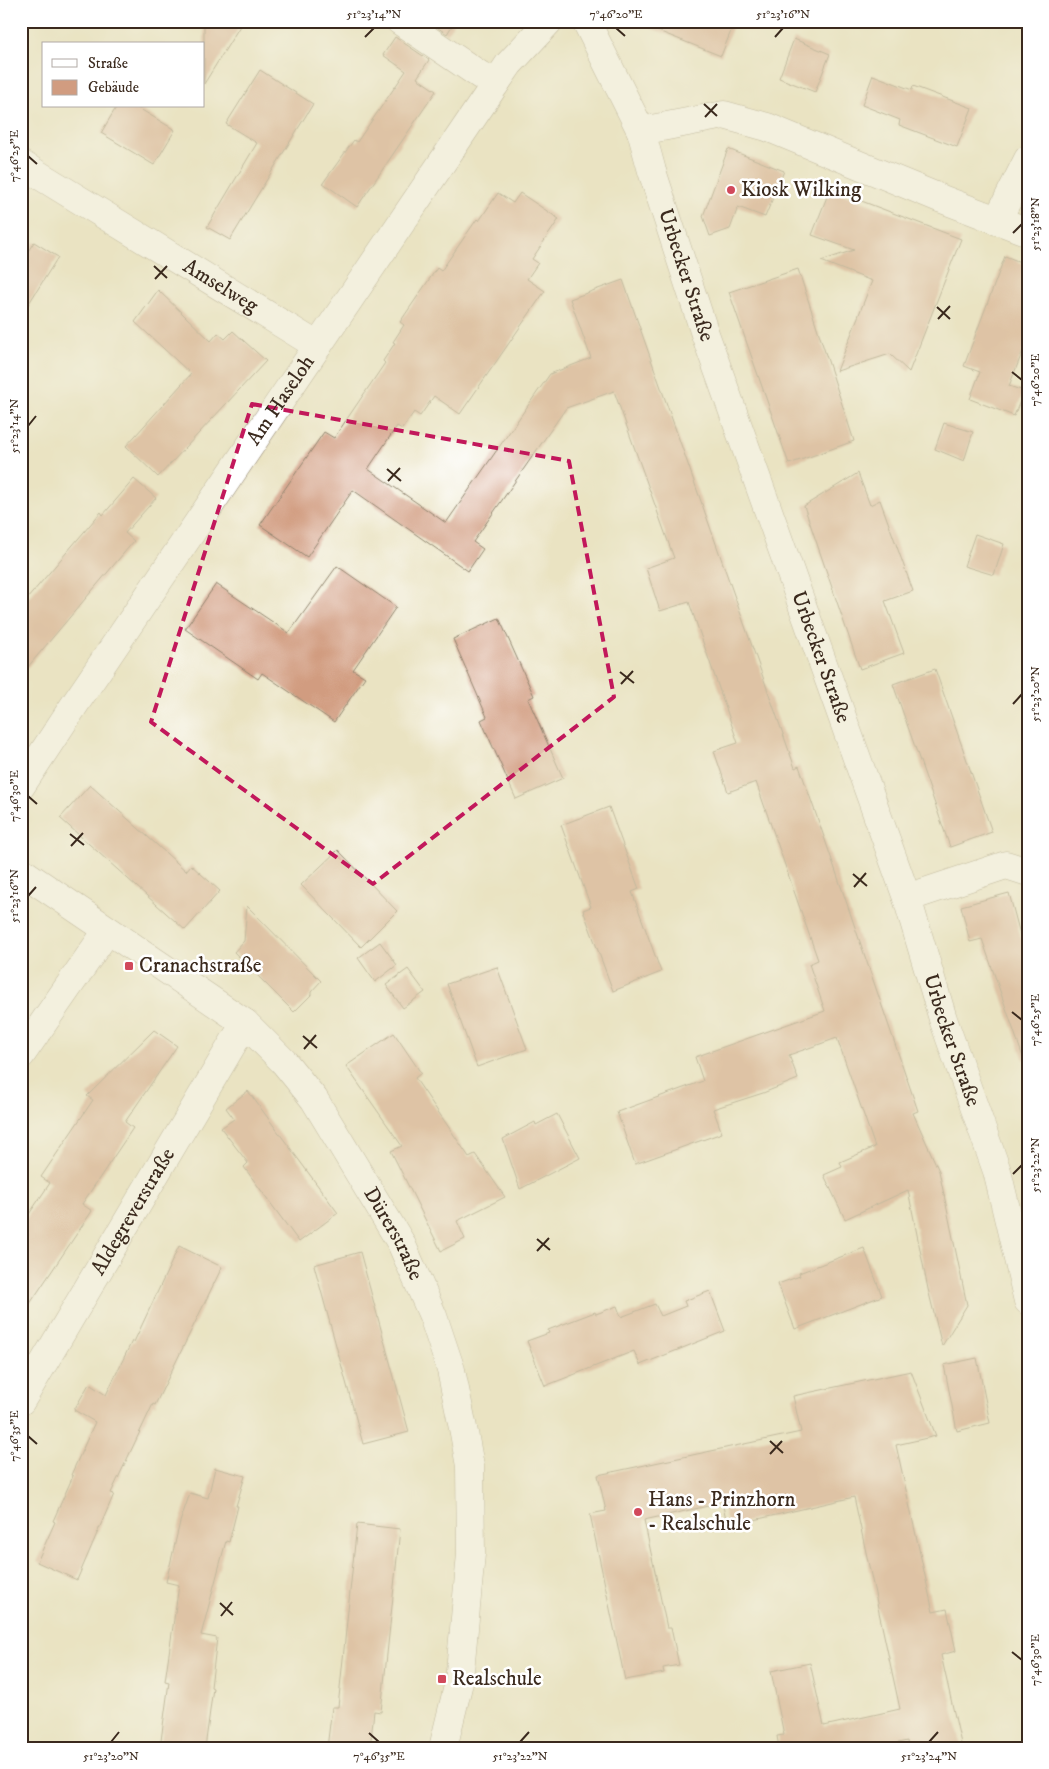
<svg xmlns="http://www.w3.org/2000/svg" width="1049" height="1769" viewBox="0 0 1049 1769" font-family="'IM FELL DW Pica',serif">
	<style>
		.building { fill: #d19c80 }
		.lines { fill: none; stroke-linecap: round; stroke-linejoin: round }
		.minor-casing { stroke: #928670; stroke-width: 29 }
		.minor { stroke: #fff; stroke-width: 28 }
		.marked { fill: none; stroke: #c2185b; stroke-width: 4; stroke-dasharray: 10 6; stroke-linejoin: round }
		.ticks { fill: none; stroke: #3b2a1e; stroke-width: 2 }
		.poi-dot { fill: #d1495b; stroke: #fff; stroke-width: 2 }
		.labels { text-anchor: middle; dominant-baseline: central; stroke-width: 5; stroke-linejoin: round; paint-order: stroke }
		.poi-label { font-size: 21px; fill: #3b2a1e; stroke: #fff; text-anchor: start }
		.street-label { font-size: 21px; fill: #3b2a1e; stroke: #fff }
		.neatline { fill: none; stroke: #3b2a1e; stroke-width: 2 }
		.ticks-label { font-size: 12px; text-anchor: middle; fill: #3b2a1e }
	</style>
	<rect width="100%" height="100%" fill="#fff"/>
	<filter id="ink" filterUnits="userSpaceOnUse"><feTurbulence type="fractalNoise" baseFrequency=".02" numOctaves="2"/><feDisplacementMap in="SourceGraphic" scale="10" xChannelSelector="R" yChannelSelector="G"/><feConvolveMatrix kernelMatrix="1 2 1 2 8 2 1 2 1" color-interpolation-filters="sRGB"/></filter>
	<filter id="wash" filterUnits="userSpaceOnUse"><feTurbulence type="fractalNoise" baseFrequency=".0096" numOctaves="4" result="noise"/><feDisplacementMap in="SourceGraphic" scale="20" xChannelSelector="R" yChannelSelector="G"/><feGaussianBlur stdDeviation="1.12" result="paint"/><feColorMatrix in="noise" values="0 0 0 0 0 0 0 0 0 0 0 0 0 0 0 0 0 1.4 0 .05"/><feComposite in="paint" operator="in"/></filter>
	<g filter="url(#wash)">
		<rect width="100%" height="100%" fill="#eae3c2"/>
		<g id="blocks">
			<!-- building -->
			<g class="building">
				<path d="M 204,21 L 243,21 L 204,84 Z"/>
				<path d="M 428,21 L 455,21 L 447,34 Z"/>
				<path d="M 638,21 L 735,21 L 721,56 L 638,23 Z"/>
				<path d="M 395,37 L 429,60 L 417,78 L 436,91 L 357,207 L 323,183 L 354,140 L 357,142 L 406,71 L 383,55 Z"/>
				<path d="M 794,39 L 830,54 L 815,92 L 779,78 Z"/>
				<path d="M 260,70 L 313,104 L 230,240 L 207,227 L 257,143 L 226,124 Z"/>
				<path d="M 873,75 L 912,90 L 913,86 L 972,108 L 957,147 L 899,125 L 900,120 L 862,105 Z"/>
				<path d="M 117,106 L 135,106 L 175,130 L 154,165 L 101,133 Z"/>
				<path d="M 728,149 L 784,171 L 765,217 L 738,207 L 730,229 L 710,236 L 703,216 Z"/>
				<path d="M 830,189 L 961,239 L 909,372 L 890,354 L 837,371 L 872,281 L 821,261 L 854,250 L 812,235 Z"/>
				<path d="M 498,193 L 513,203 L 520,193 L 559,219 L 532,259 L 538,263 L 527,279 L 545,291 L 460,414 L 434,396 L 420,416 L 414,412 L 402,429 L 397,426 L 368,469 L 446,523 L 550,374 L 591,358 L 570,299 L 623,280 L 795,768 L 799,766 L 823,834 L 918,1111 L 913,1113 L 939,1171 L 967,1305 L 942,1346 L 928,1289 L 908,1190 L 845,1219 L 824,1175 L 842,1167 L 840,1162 L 875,1147 L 837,1038 L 789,1055 L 798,1079 L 763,1093 L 713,1109 L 722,1133 L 635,1164 L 617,1112 L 703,1081 L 695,1057 L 825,1011 L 809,964 L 818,960 L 756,782 L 728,792 L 714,751 L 738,743 L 689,602 L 660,611 L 646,568 L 674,558 L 614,391 L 566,408 L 473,542 L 483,549 L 468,571 L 353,490 L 307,557 L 260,525 L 324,432 L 334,438 L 385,363 L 383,361 L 395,343 L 393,342 L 404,325 L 400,322 L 437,268 L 441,271 L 477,219 L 479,221 Z"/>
				<path d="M 34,242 L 58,257 L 21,316 L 21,262 Z"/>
				<path d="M 1005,256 L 1028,265 L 1028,338 L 1009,386 L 1024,391 L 1014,416 L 970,399 L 980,372 L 964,366 Z"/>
				<path d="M 798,269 L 854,441 L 789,464 L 729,292 Z"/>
				<path d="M 158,290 L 211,341 L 218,333 L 225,339 L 233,331 L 266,361 L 158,477 L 126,446 L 191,374 L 135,322 Z"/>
				<path d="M 944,423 L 973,432 L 964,461 L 935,449 Z"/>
				<path d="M 858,473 L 870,505 L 880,500 L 913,591 L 885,601 L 904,653 L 860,669 L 804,506 Z"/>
				<path d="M 134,479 L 156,498 L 125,533 L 134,541 L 21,675 L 21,606 L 101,512 L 103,515 Z"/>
				<path d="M 975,534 L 1004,544 L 994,575 L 964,566 Z"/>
				<path d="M 337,566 L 396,607 L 353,670 L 365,677 L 334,722 L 262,673 L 258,679 L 185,629 L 216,584 L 289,633 Z"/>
				<path d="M 499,618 L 534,696 L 528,699 L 563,778 L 516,799 L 481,720 L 487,717 L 453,639 Z"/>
				<path d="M 935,669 L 992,832 L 950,847 L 893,684 Z"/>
				<path d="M 90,785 L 186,871 L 191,865 L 220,891 L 185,930 L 60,818 Z"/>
				<path d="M 609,807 L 639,889 L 632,892 L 661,972 L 613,991 L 583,910 L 591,907 L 561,825 Z"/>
				<path d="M 338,850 L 397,911 L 361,947 L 301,885 Z"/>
				<path d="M 1009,893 L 1021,938 L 1028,936 L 1028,1059 L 1024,1060 L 982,939 L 970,942 L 961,906 Z"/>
				<path d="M 247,906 L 321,981 L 311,992 L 311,995 L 294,1012 L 234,952 L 244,941 Z"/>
				<path d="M 380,942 L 397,965 L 375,982 L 358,958 Z"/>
				<path d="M 497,967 L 527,1049 L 477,1067 L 447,984 Z"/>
				<path d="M 408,969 L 425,992 L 403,1008 L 386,985 Z"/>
				<path d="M 154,1030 L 177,1046 L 125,1122 L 133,1128 L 82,1204 L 92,1211 L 21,1317 L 21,1226 L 50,1183 L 41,1177 L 93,1100 L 87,1096 Z"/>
				<path d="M 394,1033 L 421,1073 L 415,1078 L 469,1157 L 475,1154 L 505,1197 L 457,1221 L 465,1239 L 441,1251 L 391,1151 L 402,1146 L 346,1066 Z"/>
				<path d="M 248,1091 L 338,1213 L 299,1242 L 244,1167 L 248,1163 L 221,1128 L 234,1119 L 226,1108 Z"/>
				<path d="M 557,1114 L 580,1158 L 520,1189 L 503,1139 L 535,1122 L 536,1125 Z"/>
				<path d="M 179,1246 L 222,1267 L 155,1405 L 153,1404 L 111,1493 L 114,1494 L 77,1580 L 37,1562 L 55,1522 L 53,1521 L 73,1476 L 71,1475 L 95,1422 L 74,1410 L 89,1384 L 106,1395 L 132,1341 L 134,1342 Z"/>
				<path d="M 864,1248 L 882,1296 L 795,1329 L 778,1284 L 800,1276 L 799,1273 Z"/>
				<path d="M 360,1252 L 409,1432 L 363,1444 L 314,1265 Z"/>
				<path d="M 710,1291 L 725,1331 L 640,1365 L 634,1351 L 545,1386 L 527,1341 L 549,1333 L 548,1330 L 595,1312 L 596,1314 L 617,1306 L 621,1317 L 655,1304 L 661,1316 L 686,1306 L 684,1301 Z"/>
				<path d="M 977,1358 L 990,1423 L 957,1431 L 944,1365 Z"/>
				<path d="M 911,1371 L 936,1436 L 896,1445 L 933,1612 L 947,1609 L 956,1651 L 941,1655 L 962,1748 L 908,1748 L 907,1741 L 876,1748 L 779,1748 L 777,1736 L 784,1735 L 771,1671 L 810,1663 L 824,1726 L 900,1709 L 854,1497 L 728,1526 L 722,1503 L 644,1520 L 667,1628 L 671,1628 L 679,1665 L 663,1668 L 664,1673 L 625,1680 L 590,1514 L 606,1511 L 598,1475 L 801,1432 L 793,1396 Z"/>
				<path d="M 215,1468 L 245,1476 L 236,1506 L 238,1506 L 229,1542 L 226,1541 L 201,1635 L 217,1638 L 211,1687 L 213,1688 L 205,1748 L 160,1748 L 169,1682 L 165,1681 L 179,1585 L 166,1582 L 180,1522 L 190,1493 L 208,1498 Z"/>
				<path d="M 357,1524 L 400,1529 L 381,1712 L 374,1711 L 370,1748 L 327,1748 L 332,1707 L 338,1707 Z"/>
			</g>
		</g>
	</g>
	<g filter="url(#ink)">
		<use href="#blocks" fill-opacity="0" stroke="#928670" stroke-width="1"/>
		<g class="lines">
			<defs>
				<g id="minor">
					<path d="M 400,21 L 480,75 L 496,83"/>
					<path id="s1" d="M 586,21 L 641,131 L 652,171 L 704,331 L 907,898 L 943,1019 L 997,1171 L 1028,1301"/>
					<path d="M 641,131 L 724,115 L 767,127 L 942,199 L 1028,232"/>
					<path id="s2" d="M 21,164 L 318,346"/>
					<path d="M 997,221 L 1028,159"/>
					<path id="s3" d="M 21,786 L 75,704 L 496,83 L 509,64 L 549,21"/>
					<path id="s4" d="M 21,871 L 245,1023 L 284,1062 L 314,1099 L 401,1243 L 433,1316 L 451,1370 L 464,1433 L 470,1466 L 471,1554 L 459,1682 L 443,1748"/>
					<path d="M 907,898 L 1006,865 L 1028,872"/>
					<path d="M 21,1055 L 107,931"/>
					<path id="s5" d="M 21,1401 L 245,1023"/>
				</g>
			</defs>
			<!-- minor casing -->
			<use href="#minor" class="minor-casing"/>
			<!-- minor -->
			<use href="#minor" class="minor"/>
		</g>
	</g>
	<!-- marked area -->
	<path d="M0 0H1049V1769H0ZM 252,404 L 569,461 L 614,697 L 373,884 L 151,722 Z" fill="#eae3c2" fill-opacity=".55" fill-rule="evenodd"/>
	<path class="marked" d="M 252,404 L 569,461 L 614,697 L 373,884 L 151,722 Z"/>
	<!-- ticks -->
	<path class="ticks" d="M 616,28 L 625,36M 365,37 L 374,28M 775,37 L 783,28M 704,104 L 717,116M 705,117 L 717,104M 28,156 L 37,164M 1013,233 L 1022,224M 154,266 L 167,278M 155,279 L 167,266M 937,307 L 950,319M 938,319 L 950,306M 1012,372 L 1022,380M 28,426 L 36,416M 387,469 L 401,481M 388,481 L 400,468M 620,672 L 634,683M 621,684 L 633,671M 1013,704 L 1022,694M 28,796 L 37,804M 70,834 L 84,845M 71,846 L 83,833M 853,874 L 867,886M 854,887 L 866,873M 28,896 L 36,887M 1012,1012 L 1022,1020M 303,1036 L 317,1048M 304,1049 L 316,1035M 1013,1174 L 1022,1165M 537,1239 L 550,1250M 537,1251 L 549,1238M 28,1436 L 37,1444M 770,1441 L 783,1453M 770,1454 L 782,1441M 220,1603 L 233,1615M 221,1616 L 232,1602M 1012,1652 L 1022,1660M 369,1733 L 379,1742M 111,1742 L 119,1732M 520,1742 L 529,1732M 929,1742 L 938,1732"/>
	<!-- markers -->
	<g class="poi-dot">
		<circle cx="731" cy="190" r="5"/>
		<rect x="124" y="961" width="10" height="10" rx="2.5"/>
		<circle cx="638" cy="1512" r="5"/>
		<rect x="437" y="1674" width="10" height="10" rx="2.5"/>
	</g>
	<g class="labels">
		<!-- poi labels -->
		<g class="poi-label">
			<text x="741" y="190">Kiosk Wilking</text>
			<text x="139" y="966">Cranachstraße</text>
			<text x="648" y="1500">Hans - Prinzhorn<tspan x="648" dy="24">- Realschule</tspan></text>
			<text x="452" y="1679">Realschule</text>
		</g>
		<!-- street labels -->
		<g class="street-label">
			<text stroke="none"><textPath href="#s1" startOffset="274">Urbecker Straße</textPath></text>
			<text stroke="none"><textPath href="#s2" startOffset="234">Amselweg</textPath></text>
			<text stroke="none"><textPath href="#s3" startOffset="465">Am Haseloh</textPath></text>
			<text stroke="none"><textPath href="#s1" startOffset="679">Urbecker Straße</textPath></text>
			<text stroke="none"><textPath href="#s1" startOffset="1084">Urbecker Straße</textPath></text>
			<text stroke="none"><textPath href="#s5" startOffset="220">Aldegreverstraße</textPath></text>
			<text stroke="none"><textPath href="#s4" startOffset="530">Dürerstraße</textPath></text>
		</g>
	</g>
	<!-- margin -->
	<rect width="1049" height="1769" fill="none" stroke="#fff" stroke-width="55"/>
	<!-- legend -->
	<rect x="42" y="42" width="162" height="65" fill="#ffffff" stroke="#b1aaa5"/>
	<rect x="52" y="59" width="25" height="8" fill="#ffffff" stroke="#b1aaa5"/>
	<text x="88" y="68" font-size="15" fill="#3b2a1e">Straße</text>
	<rect x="52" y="80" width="25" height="15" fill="#d19c80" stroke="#b1aaa5"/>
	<text x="88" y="92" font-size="15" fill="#3b2a1e">Gebäude</text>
	<rect x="28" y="28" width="994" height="1714" class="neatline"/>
	<g class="ticks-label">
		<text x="374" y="18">51°23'14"N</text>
		<text x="616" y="18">7°46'20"E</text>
		<text x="783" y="18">51°23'16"N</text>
		<text transform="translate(14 156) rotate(-90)" y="4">7°46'25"E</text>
		<text transform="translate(1035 224) rotate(-90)" y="4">51°23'18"N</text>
		<text transform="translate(1035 380) rotate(-90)" y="4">7°46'20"E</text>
		<text transform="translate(14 426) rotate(-90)" y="4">51°23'14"N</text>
		<text transform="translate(1035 694) rotate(-90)" y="4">51°23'20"N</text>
		<text transform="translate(14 796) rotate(-90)" y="4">7°46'30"E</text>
		<text transform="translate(14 896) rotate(-90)" y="4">51°23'16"N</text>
		<text transform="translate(1035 1020) rotate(-90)" y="4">7°46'25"E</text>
		<text transform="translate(1035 1165) rotate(-90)" y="4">51°23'22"N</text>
		<text transform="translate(14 1436) rotate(-90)" y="4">7°46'35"E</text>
		<text transform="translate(1035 1660) rotate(-90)" y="4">7°46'30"E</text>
		<text x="111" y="1760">51°23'20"N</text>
		<text x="379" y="1760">7°46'35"E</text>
		<text x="520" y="1760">51°23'22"N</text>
		<text x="929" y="1760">51°23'24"N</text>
	</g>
</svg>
